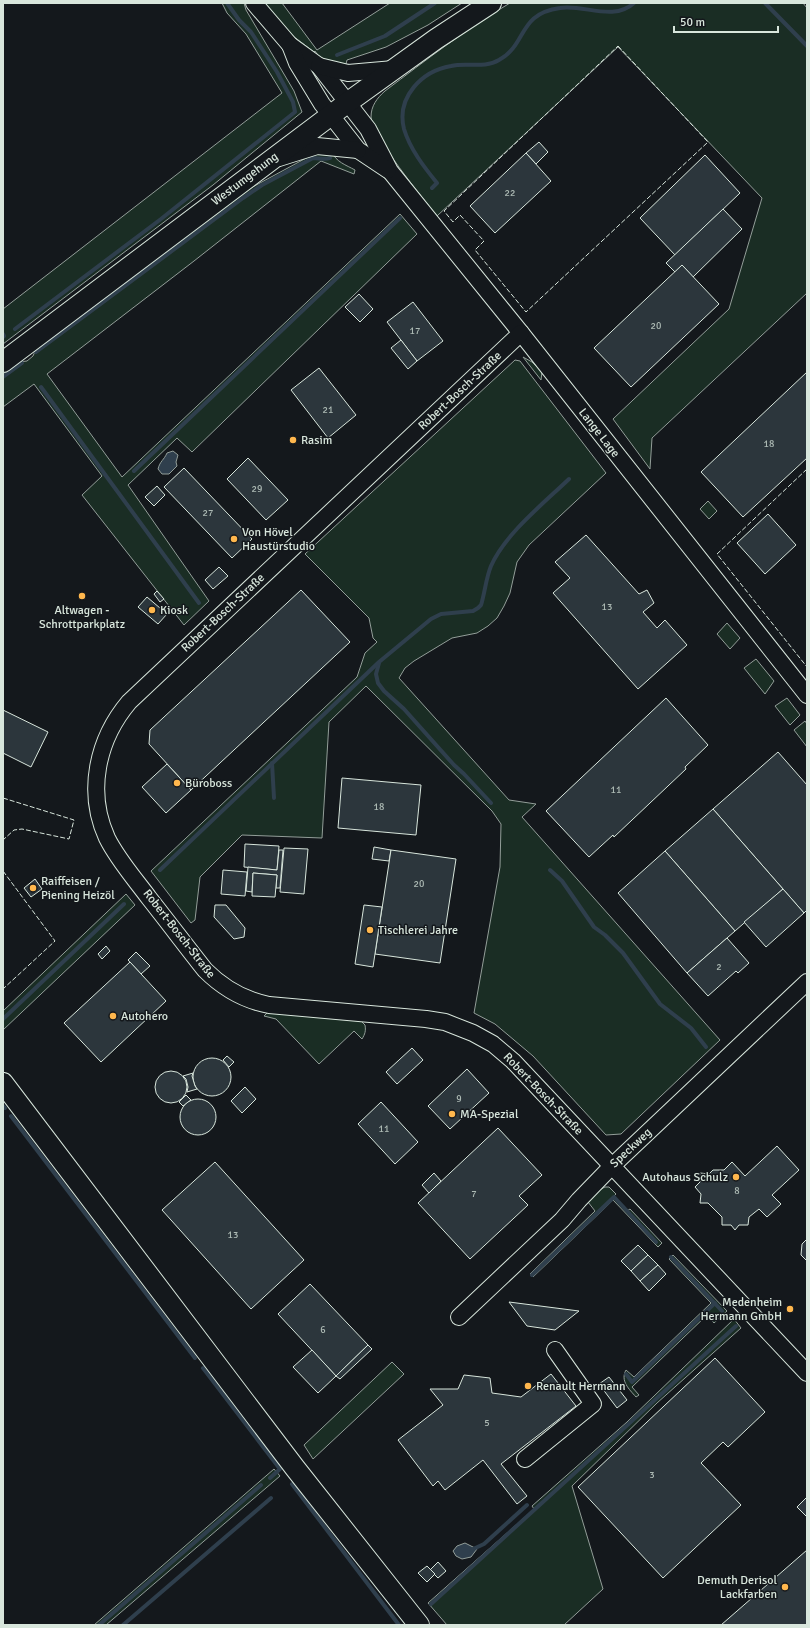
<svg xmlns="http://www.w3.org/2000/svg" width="810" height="1628" viewBox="0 0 810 1628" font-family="Signika,sans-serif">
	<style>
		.green { fill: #1a2d24; stroke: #939e99 }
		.water { fill: #2f3f4d; stroke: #939e99 }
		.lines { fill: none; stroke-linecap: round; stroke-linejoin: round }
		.stream { stroke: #2f3f4d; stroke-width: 4 }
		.building { fill: #2c363c; stroke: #d8e6dc }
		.minor-casing { stroke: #d8e6dc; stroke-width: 18 }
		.major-casing { stroke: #d8e6dc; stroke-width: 22 }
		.minor { stroke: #14181c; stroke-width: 16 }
		.major { stroke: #14181c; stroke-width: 20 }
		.fence { stroke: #d8e6dc; stroke-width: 1; stroke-dasharray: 5 2; stroke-linecap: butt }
		.poi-dot { fill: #ffb74d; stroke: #14181c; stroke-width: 1.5 }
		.labels { text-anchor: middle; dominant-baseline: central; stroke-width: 3; stroke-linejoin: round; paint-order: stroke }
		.number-label { font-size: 10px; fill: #adbab4 }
		.street-label { font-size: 12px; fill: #d8e6dc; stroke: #14181c }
		.poi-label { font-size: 12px; fill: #d8e6dc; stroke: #14181c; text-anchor: start }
	</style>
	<rect width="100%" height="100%" fill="#14181c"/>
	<!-- green -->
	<g class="green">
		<path d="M 222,3 L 244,3 L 246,10 L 294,91 L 302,112 L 213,185 L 3,344 L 3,309 L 282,93 L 246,34 L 227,13 Z"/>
		<path d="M 264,3 L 282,3 L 317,50 L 390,3 L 462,3 L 428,25 L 386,47 L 347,60 L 345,68 L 320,58 L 315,51 L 314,52 L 293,36 Z"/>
		<path d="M 510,3 L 803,3 L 807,8 L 807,293 L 652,438 L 650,469 L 613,419 L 729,309 L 762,198 L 618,47 L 437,216 C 424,200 371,135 371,117 C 371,106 377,98 385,91 C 426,60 466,29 510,3 Z"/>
		<path d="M 332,152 C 336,162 346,165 355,170 L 354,174 L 321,161 L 194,261 L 47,374 L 122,477 L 400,214 L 417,234 L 192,452 L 177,438 L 128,485 L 209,601 L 184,625 L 82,495 L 102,476 L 34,384 L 3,407 L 3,374 L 19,362 L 27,361 L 33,356 L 37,347 L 247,190 L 310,156 L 321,153 Z"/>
		<path d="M 523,357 L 532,362 L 542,372 L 541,380 Z"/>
		<path d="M 515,360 L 520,361 L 606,473 L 529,545 L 517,562 L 510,593 L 504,606 L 497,618 L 488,626 L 477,633 L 452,638 L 414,661 L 405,668 L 399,678 L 509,800 L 536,804 L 522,817 L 720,1040 L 621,1134 L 606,1135 L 533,1056 L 495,1024 L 474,1013 L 500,867 L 501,824 L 492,811 L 366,686 L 329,722 L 322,838 L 242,835 L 200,877 L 195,920 L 191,923 L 151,871 L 357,677 L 365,653 L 377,642 L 373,638 L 369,618 L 305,554 Z"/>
		<path d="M 708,501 L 717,511 L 709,519 L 700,509 Z"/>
		<path d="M 727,623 L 740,638 L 730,649 L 717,634 Z"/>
		<path d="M 756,659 L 774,681 L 765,694 L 744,668 Z"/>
		<path d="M 787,698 L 800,715 L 790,725 L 775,706 Z"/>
		<path d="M 805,721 L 807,724 L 807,747 L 794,730 Z"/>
		<path d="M 126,894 L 135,905 L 3,1030 L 3,1011 Z"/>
		<path d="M 268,1012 L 360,1020 L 365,1025 C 366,1031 365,1034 362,1039 L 354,1031 L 319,1064 L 276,1019 L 264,1016 Z"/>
		<path d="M 605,1187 L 609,1187 L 616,1194 L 613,1197 L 627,1211 L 630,1209 L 662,1243 L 658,1247 L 613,1200 L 533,1277 L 530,1274 L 595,1211 L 588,1202 L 599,1190 Z"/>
		<path d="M 673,1255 L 727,1311 L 714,1323 L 707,1315 L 632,1387 L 639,1395 L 636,1397 C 629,1389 620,1381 626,1370 L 634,1377 L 711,1303 L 669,1259 Z"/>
		<path d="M 734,1319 L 741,1328 L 657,1403 L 572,1486 L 603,1589 L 564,1625 L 447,1625 L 428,1603 L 534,1509 L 532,1506 L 627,1422 Z"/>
		<path d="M 392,1362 L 404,1374 L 313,1459 L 304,1445 Z"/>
		<path d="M 274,1469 L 280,1476 L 106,1625 L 94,1625 Z"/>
	</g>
	<!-- water -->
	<g class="water">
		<path d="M 173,451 L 178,455 L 176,462 L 177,466 L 169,474 L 162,474 L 158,469 C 160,461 164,460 167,453 Z"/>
		<path d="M 465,1543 L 477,1549 L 471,1557 L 462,1559 L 456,1556 L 453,1551 L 457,1546 Z"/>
	</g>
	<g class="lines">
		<!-- stream -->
		<g class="stream">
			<path d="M 765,3 L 807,46"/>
			<path d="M 337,55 L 385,36 L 435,3"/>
			<path d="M 432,188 L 437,183 C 424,167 410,149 404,129 C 396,97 422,71 451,66 C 467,62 484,69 499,60 C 528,44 517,14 560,8 C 584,4 613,22 634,3"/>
			<path d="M 15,329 L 161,219 L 295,112 L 293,102 L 277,72 L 251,32 L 239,20 L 227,3"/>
			<path d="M 3,334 L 4,336 L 3,337"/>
			<path d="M 36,352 L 243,198 L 262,185 L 313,158 C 319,158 325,160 330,158"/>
			<path d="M 3,377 L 22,363"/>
			<path d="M 41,387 L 199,603"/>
			<path d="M 134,471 L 400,218"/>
			<path d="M 379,663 L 376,674 L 378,683 L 384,691 L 404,709 L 454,765 L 464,774 L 491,803"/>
			<path d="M 272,763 L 274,798"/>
			<path d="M 160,870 L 379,662 L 431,619 L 441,614 L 473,611 L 478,608 L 481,605 C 485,592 486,578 491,566 C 505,534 544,503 569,479"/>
			<path d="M 550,870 L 562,881 L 594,927 L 605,935 L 623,953 L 660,1004 L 691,1028 L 706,1047"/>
			<path d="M 3,1019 L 124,904"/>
			<path d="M 3,1106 L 5,1108"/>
			<path d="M 11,1116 L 195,1358"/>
			<path d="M 671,1257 L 722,1311"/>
			<path d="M 532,1275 L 614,1197 L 656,1242"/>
			<path d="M 203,1368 L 280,1469 L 270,1478"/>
			<path d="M 626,1374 L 632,1382 L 715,1303"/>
			<path d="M 292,1484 L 399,1625"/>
			<path d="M 471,1550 L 484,1544 L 527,1505"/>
			<path d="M 431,1604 L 736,1326"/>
			<path d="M 99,1625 L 261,1485"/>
			<path d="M 123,1625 L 271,1498"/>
		</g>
	</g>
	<!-- building -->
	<g class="building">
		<path d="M 539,142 L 548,152 L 536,164 L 526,153 Z"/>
		<path d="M 526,153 L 551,181 L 495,233 L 470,206 Z"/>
		<path d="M 705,155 L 740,193 L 675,255 L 640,218 Z"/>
		<path d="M 723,209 L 742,229 L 693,277 L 682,265 L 675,272 L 666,263 Z"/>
		<path d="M 682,265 L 719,304 L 631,387 L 594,348 Z"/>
		<path d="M 359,294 L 373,309 L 360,322 L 345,307 Z"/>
		<path d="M 413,302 L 443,341 L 417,361 L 387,322 Z"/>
		<path d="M 401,340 L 417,361 L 408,369 L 391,348 Z"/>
		<path d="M 319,368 L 356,415 L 328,438 L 291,390 Z"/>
		<path d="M 807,372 L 807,458 L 743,517 L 701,472 Z"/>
		<path d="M 248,458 L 288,500 L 266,520 L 227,479 Z"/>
		<path d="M 184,468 L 252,539 L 232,558 L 164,487 Z"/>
		<path d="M 157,486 L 165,495 L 154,506 L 145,497 Z"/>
		<path d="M 768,514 L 796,545 L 765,574 L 737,543 Z"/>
		<path d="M 586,535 L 639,594 L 647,590 L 654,603 L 643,612 L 657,628 L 665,620 L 687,645 L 638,689 L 553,593 L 570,578 L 555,562 Z"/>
		<path d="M 219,567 L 228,576 L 213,589 L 205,580 Z"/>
		<path d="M 301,590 L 350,642 L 191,790 L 149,744 L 150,730 Z"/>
		<path d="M 157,591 L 164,599 L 160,602 L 154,594 Z"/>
		<path d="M 147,597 L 167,614 L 158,624 L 138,607 Z"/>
		<path d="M 666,698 L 708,745 L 685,767 L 686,769 L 614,837 L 613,835 L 589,857 L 546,811 Z"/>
		<path d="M 3,710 L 48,732 L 31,767 L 3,753 Z"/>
		<path d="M 778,752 L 807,785 L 807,910 L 804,913 L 713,809 Z"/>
		<path d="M 167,764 L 191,790 L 166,813 L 142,787 Z"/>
		<path d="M 342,778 L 421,785 L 416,835 L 338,828 Z"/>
		<path d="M 713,809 L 783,889 L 735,931 L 665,851 Z"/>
		<path d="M 245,844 L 279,846 L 277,870 L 244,867 Z"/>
		<path d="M 374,847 L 391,850 L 389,861 L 372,859 Z"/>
		<path d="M 284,848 L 308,849 L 304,894 L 280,892 Z"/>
		<path d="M 279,850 L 283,850 L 280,888 L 276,888 L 277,875 L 253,873 L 252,892 L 246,891 L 248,867 L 277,870 Z"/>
		<path d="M 391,850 L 456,859 L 440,963 L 375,954 Z"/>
		<path d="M 665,851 L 735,931 L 687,973 L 618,893 Z"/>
		<path d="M 223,870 L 247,872 L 245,896 L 221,894 Z"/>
		<path d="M 253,873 L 277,875 L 275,897 L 252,896 Z"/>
		<path d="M 35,879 L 42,889 L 31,897 L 24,888 Z"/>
		<path d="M 783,889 L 804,913 L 766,947 L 744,922 Z"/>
		<path d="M 215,905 L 226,905 L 245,928 L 244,937 L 234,939 L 214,917 Z"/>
		<path d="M 364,905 L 382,907 L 373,967 L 355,964 Z"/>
		<path d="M 727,938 L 749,963 L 738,973 L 736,971 L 708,996 L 687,973 Z"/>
		<path d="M 106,946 L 110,951 L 102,959 L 98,954 Z"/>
		<path d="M 136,952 L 150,966 L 141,974 L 128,960 Z"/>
		<path d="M 130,962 L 166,1001 L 101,1062 L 64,1023 Z"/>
		<path d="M 412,1048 L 423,1060 L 397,1084 L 386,1072 Z"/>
		<path d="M 227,1056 L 234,1062 L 229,1067 L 223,1060 Z"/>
		<circle cx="212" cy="1077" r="19"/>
		<path d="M 467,1069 L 489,1093 L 450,1129 L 428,1106 Z"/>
		<circle cx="171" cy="1087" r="16"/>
		<path d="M 193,1073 L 192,1076 L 195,1086 L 197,1089 L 187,1092 L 188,1087 L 186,1079 L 183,1076 Z"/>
		<path d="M 245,1087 L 256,1099 L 242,1113 L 231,1101 Z"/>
		<path d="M 186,1095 L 191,1100 L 183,1106 L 179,1102 Z"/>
		<circle cx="198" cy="1117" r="18"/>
		<path d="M 381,1102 L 418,1142 L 395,1164 L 358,1124 Z"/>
		<path d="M 498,1128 L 542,1175 L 519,1196 L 528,1205 L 470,1259 L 418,1203 Z"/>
		<path d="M 777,1146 L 799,1170 L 772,1195 L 781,1204 L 767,1217 L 759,1209 L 749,1217 L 748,1225 L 739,1225 L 735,1230 L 731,1225 L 722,1225 L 722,1217 L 708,1203 L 700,1203 L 701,1194 L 695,1187 L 700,1182 L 700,1173 L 709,1174 L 713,1170 L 724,1170 L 732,1162 L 745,1176 Z"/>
		<path d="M 215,1162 L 304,1260 L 251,1309 L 162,1210 Z"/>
		<path d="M 434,1173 L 441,1181 L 429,1193 L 422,1185 Z"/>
		<path d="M 807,1239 L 807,1261 L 801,1255 L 802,1244 Z"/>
		<path d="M 638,1245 L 648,1255 L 631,1271 L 621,1261 Z"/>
		<path d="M 648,1255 L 658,1265 L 640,1281 L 631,1271 Z"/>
		<path d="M 658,1265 L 666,1274 L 649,1291 L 640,1281 Z"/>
		<path d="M 310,1284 L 368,1345 L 336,1376 L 278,1314 Z"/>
		<path d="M 509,1302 L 579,1311 L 555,1330 L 527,1326 Z"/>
		<path d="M 368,1345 L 372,1349 L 340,1379 L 336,1376 Z"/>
		<path d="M 312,1350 L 336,1376 L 318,1393 L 293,1367 Z"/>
		<path d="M 715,1358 L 765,1412 L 728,1447 L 723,1442 L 701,1463 L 741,1505 L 663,1578 L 578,1487 Z"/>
		<path d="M 551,1374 L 576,1406 L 501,1464 L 527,1496 L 517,1504 L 483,1460 L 445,1490 L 438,1481 L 433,1486 L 398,1440 L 443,1405 L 430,1389 L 458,1389 L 464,1375 L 490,1378 L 492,1393 L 521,1397 Z"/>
		<path d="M 609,1377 L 627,1400 L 617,1408 L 599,1384 Z"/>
		<path d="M 807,1497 L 807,1514 L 806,1516 L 797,1507 Z"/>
		<path d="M 807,1550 L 807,1625 L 721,1625 Z"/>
		<path d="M 438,1562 L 446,1571 L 438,1578 L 430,1570 Z"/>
		<path d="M 427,1566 L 435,1574 L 427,1582 L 418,1573 Z"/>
	</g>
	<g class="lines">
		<defs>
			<g id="minor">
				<path d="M 254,3 L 290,45 L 319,66 L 368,129 L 390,171 L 521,333 L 807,695"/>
				<path d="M 290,45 L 297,63 L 322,104 L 358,150 L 388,170"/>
				<path d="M 319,66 L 348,73 L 394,69"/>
				<path d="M 279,158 L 317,146 L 358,150"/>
				<path d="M 521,333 L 129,702 C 97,740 86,792 107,838 C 118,860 135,879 149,898 C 168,922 186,946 205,970 C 223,988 243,1000 269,1005 L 426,1019 L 445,1022 L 473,1033 L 493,1044 L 513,1061 L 807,1373"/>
				<path d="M 459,1317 L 562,1220 L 579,1200 L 611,1167 L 807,982"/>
				<path d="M 525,1459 L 593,1404 L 555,1350"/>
			</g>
			<g id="major">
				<path d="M 3,362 L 347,103 L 436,39 L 491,3"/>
				<path d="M 3,1083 L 295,1468 L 419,1625"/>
			</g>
		</defs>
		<!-- minor casing -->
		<use href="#minor" class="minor-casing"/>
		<!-- major casing -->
		<use href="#major" class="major-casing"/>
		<!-- minor -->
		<use href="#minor" class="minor"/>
		<!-- major -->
		<use href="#major" class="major"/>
		<!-- fence -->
		<g class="fence">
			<path d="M 618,46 L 708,142 L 526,312 L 475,250 L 484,241 L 460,215 L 453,222 L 444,211 Z"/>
			<path d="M 807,469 L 717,554 L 807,667"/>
			<path d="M 3,798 L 74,820 L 69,839 L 22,829 L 14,830 L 3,840"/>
			<path d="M 3,871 L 55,941 L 3,989"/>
		</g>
	</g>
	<!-- markers -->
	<g class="poi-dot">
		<circle cx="293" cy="440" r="4"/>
		<circle cx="234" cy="539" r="4"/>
		<circle cx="82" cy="596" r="4"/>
		<circle cx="152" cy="610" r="4"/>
		<circle cx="177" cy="783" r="4"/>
		<circle cx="33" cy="888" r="4"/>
		<circle cx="370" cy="930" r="4"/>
		<circle cx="113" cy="1016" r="4"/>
		<circle cx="452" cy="1114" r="4"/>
		<circle cx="736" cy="1177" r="4"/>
		<circle cx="790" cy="1309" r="4"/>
		<circle cx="528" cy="1386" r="4"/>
		<circle cx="785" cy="1587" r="4"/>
	</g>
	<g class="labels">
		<!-- number labels -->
		<g class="number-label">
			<text x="510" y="193">22</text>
			<text x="656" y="326">20</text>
			<text x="415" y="331">17</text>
			<text x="328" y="410">21</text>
			<text x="769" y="444">18</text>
			<text x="257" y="489">29</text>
			<text x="208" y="513">27</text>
			<text x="607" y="607">13</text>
			<text x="616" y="790">11</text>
			<text x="379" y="807">18</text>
			<text x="419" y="884">20</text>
			<text x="719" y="967">2</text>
			<text x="459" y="1099">9</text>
			<text x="384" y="1129">11</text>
			<text x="737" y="1191">8</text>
			<text x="474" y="1194">7</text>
			<text x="233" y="1235">13</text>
			<text x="323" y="1330">6</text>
			<text x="487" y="1423">5</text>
			<text x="652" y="1475">3</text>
		</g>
		<!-- street labels -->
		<g class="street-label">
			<text transform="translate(245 179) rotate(-37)">Westumgehung</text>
			<text transform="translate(460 391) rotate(-43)">Robert-Bosch-Straße</text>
			<text transform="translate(599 433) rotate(52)">Lange Lage</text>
			<text transform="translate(223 613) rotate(-43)">Robert-Bosch-Straße</text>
			<text transform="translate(179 934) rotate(52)">Robert-Bosch-Straße</text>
			<text transform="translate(543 1094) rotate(46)">Robert-Bosch-Straße</text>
			<text transform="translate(631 1148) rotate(-43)">Speckweg</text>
		</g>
		<!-- poi labels -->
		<g class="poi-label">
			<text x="301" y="440">Rasim</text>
			<text x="242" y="532">Von Hövel<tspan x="242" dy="14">Haustürstudio</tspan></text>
			<text x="82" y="610" text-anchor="middle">Altwagen -<tspan x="82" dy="14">Schrottparkplatz</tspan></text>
			<text x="160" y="610">Kiosk</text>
			<text x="185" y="783">Büroboss</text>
			<text x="41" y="881">Raiffeisen /<tspan x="41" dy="14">Piening Heizöl</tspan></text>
			<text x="378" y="930">Tischlerei Jahre</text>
			<text x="121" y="1016">Autohero</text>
			<text x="460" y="1114">MA-Spezial</text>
			<text x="728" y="1177" text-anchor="end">Autohaus Schulz</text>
			<text x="782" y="1302" text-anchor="end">Medenheim<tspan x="782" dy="14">Hermann GmbH</tspan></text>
			<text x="536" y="1386">Renault Hermann</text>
			<text x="777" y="1580" text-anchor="end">Demuth Derisol<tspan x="777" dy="14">Lackfarben</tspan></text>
		</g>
	</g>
	<!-- border -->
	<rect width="810" height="1628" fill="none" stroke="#d8e6dc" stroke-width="8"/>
	<!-- scale -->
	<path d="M674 26v6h104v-6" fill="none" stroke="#d8e6dc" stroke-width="2"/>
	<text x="680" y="26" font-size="12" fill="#d8e6dc" stroke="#14181c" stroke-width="3" paint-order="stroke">50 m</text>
</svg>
